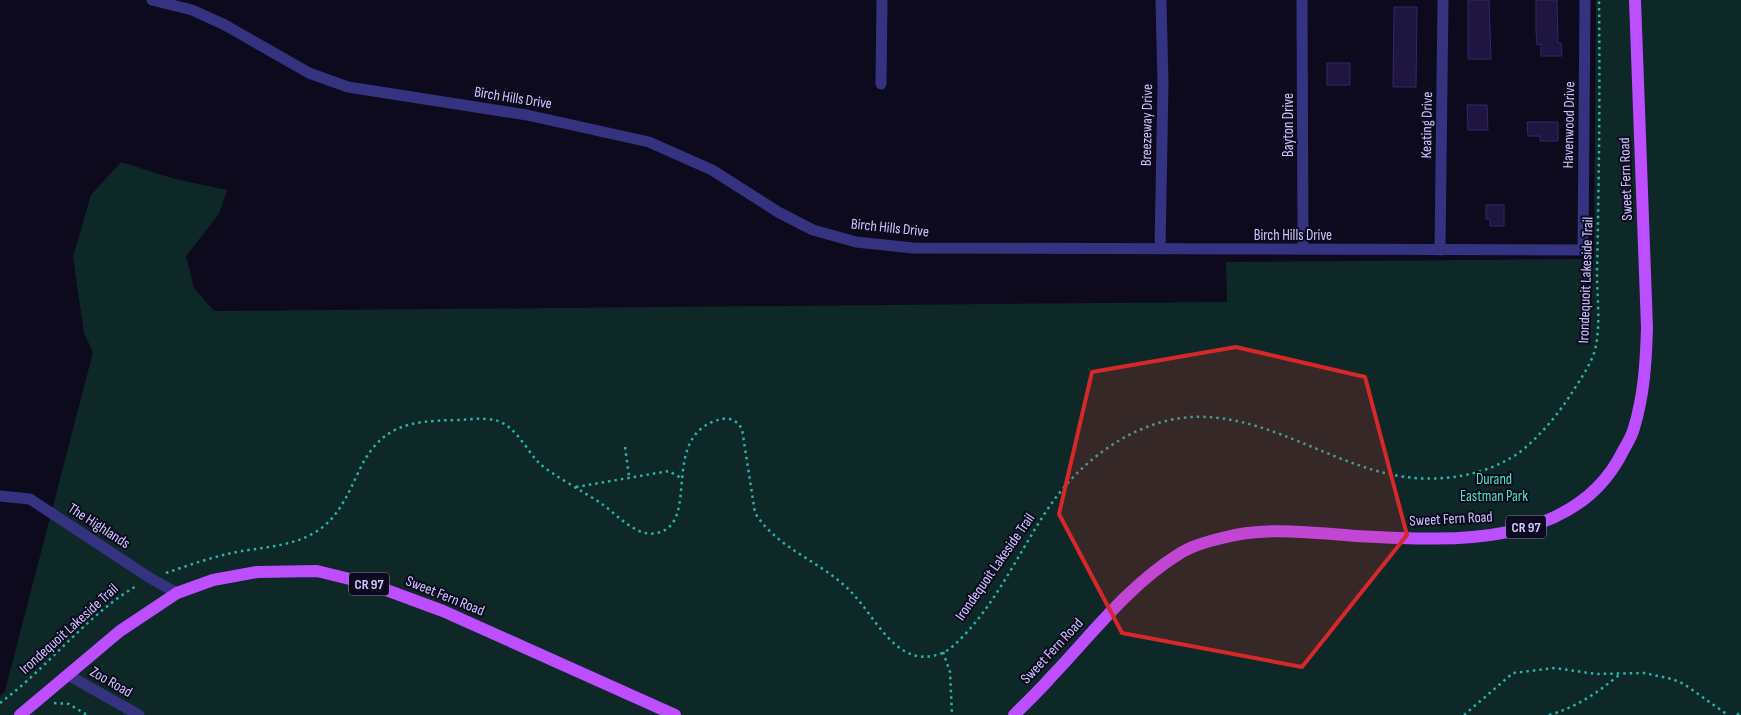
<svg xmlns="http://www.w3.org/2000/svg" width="1741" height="715" viewBox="0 0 1741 715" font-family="'Sofia Sans Condensed',sans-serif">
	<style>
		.green { fill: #0d2827 }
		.building { fill: #1e1540; stroke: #34266d }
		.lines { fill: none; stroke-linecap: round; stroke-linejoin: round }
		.path { stroke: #26b5ac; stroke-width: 2.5; stroke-dasharray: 2.5 4; stroke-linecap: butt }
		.minor { stroke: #353280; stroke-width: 11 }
		.primary { stroke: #bd4eff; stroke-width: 12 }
		.marked { fill: #d62828; fill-opacity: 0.2; stroke: #d62828; stroke-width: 4; stroke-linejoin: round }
		.labels { text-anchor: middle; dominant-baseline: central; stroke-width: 4; stroke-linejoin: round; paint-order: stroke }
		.shield { fill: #0e0a1e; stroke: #948ebc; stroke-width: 1 }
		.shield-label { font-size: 14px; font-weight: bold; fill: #cdc7ff }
		.street-label { font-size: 15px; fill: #cdc7ff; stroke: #0e0a1e }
		.park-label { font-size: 15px; fill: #4de5bf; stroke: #0e0a1e }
	</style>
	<rect width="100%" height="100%" fill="#0e0a1e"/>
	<!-- green -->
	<path class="green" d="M 1596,0 L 1741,0 L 1741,715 L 0,715 L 0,696 L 5,691 L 93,352 L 84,333 L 73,257 L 91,195 L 121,162 L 175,179 L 227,190 L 219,214 L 186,256 L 194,288 L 214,311 L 1227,302 L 1226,262 L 1594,259 Z"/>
	<!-- building -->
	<g class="building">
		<path d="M 1468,0 L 1489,0 L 1491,59 L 1468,59 Z"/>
		<path d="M 1536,0 L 1557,0 L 1558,43 L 1561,43 L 1562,56 L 1541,56 L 1541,44 L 1537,45 L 1536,30 Z"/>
		<path d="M 1394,7 L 1417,7 L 1416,87 L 1393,87 Z"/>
		<rect x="1327" y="63" width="23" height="22"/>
		<path d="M 1467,105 L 1487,105 L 1488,130 L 1468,130 Z"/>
		<path d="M 1527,122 L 1558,122 L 1558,141 L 1540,141 L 1540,136 L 1528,136 Z"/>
		<path d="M 1486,205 L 1504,205 L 1504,226 L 1490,226 L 1490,219 L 1486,219 Z"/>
	</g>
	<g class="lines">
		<!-- path -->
		<g class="path">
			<path d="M 625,447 L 629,476"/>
			<path d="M 576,487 L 669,471 L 681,478"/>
			<path d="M 166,573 C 186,566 207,559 227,554 C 257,547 288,548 314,533 C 338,519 347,496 358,473 C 380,425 408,421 456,420 C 466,420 476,418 486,419 C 513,419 523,446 539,463 C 552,475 586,493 602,504 C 612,511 621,521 632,527 C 639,532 648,535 657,533 C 704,523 654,428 728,418 L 738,423 L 742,429 L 755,513 C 778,550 824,562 853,594 C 871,613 887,646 913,655 C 926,659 942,656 953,646 C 996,608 1021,546 1054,500 C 1082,462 1124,430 1170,420 C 1247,403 1317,458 1389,474 C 1427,483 1473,479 1507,460 C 1530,449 1558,415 1571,394 C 1580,380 1590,366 1595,350 C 1601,325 1597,297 1597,272 C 1599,181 1600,91 1599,0"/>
			<path d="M 943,652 L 950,672 L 952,715"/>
			<path d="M 0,703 C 49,667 86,615 138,585"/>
			<path d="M 54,703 L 69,704 L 87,715"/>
			<path d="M 1464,715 L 1513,673 L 1555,668 L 1596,674 L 1644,673 L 1672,679 L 1684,684 L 1728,715"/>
			<path d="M 1549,715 C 1577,707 1597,693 1619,675"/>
			<path d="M 1737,715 L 1741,712"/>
		</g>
		<!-- minor -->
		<g class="minor">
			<path d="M 152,0 L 192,10 L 225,25 L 309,73 L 348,87 L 527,115 L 649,142 L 712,170 L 778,212 L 813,230 L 856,242 L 913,248 L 1583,250 L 1585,0"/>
			<path d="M 1302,0 L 1303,249"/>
			<path d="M 881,84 L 882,0"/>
			<path d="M 1160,249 L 1163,85 L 1161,0"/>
			<path d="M 1440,250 L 1443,0"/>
			<path d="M 0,496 L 30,499 L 150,578 L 177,593"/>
			<path d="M 68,675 L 139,715"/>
		</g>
		<!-- primary -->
		<g class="primary">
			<path d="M 20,715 L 120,631 L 177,593 L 213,580 L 257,572 L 317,571 L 370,584 L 443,611 L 675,715"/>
			<path d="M 1014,715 C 1027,702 1040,690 1052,676 C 1092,634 1129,585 1179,554 C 1191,546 1209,541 1222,538 C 1265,526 1313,533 1357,536 C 1450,541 1575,549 1623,451 C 1627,444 1632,436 1634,428 C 1644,395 1646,362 1647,328 L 1635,0"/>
		</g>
	</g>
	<!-- marked area -->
	<path class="marked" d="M 1236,347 L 1365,377 L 1407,535 L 1302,667 L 1122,633 L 1059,514 L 1092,372 Z"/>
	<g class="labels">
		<!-- shield labels -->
		<g class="shield">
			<rect x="1506" y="515.5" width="40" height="23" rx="4"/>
			<rect x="349" y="572.5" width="40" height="23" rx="4"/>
		</g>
		<g class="shield-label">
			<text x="1526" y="527">CR 97</text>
			<text x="369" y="584">CR 97</text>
		</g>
		<!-- street labels -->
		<g class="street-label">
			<text transform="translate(513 98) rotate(9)">Birch Hills Drive</text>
			<text transform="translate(1147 125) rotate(-89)">Breezeway Drive</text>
			<text transform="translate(1288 125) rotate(-90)">Bayton Drive</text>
			<text transform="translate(1427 125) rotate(-89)">Keating Drive</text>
			<text transform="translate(1569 125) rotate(-89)">Havenwood Drive</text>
			<text transform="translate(1626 179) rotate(-92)">Sweet Fern Road</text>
			<text transform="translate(890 228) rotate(6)">Birch Hills Drive</text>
			<text x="1293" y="235">Birch Hills Drive</text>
			<text transform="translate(1586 280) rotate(-88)">Irondequoit Lakeside Trail</text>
			<text transform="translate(1451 519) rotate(-3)">Sweet Fern Road</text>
			<text transform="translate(99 526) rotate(33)">The Highlands</text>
			<text transform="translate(995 567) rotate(-55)">Irondequoit Lakeside Trail</text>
			<text transform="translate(445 596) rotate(22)">Sweet Fern Road</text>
			<text transform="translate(69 629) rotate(-42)">Irondequoit Lakeside Trail</text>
			<text transform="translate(1052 651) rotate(-47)">Sweet Fern Road</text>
			<text transform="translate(111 682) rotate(30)">Zoo Road</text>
		</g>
		<!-- park labels -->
		<g class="park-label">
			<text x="1494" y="479">Durand<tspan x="1494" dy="17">Eastman Park</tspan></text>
		</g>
	</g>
</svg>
